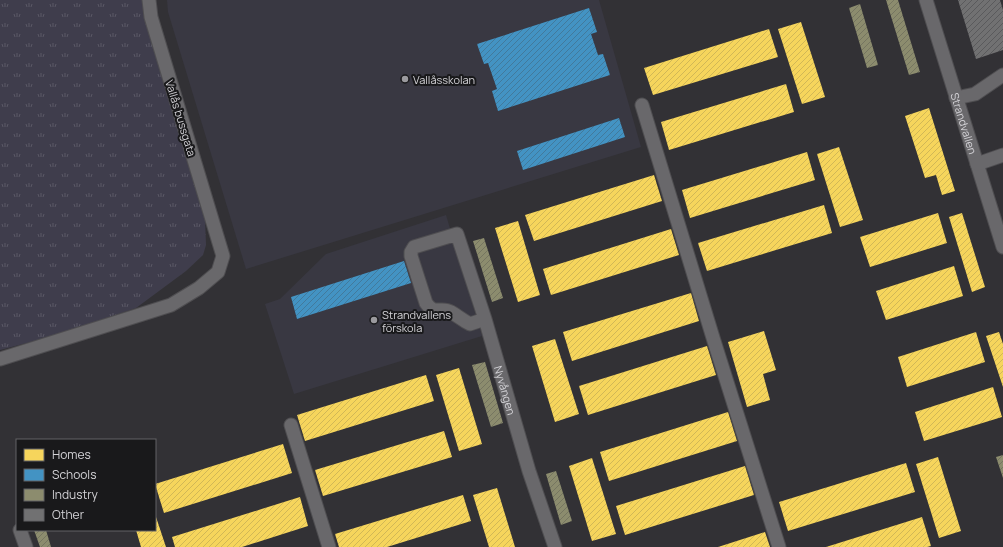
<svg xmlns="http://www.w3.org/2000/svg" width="1003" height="547" viewBox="0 0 1003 547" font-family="Manrope,sans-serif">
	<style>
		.built { fill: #393842 }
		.grass { fill: url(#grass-tufts) }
		.homes { fill: url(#homes-hatch) }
		.schools { fill: url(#schools-hatch) }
		.industry { fill: url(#industry-hatch) }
		.building { fill: url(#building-hatch) }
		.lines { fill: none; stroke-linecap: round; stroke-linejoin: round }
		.minor-casing { stroke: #4f4e51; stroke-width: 15 }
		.minor { stroke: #69686b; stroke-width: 13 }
		.poi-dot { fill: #9b9a9e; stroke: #19191b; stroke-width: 1.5 }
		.labels { text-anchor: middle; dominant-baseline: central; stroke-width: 4; stroke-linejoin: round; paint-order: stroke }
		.poi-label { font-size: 11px; fill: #d3d2d6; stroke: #19191b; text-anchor: start }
		.street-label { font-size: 11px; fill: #d3d2d6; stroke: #19191b }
	</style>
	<defs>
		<pattern id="grass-tufts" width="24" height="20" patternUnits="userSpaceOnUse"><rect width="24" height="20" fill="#3f3d4c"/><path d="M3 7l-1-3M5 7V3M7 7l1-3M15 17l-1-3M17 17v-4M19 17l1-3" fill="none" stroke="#5a5865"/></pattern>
		<pattern id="homes-hatch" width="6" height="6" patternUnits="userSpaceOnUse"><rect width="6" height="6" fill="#f6d55c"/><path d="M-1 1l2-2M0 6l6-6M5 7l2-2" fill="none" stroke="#d1b756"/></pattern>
		<pattern id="schools-hatch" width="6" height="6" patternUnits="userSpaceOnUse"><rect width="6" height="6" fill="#4393c3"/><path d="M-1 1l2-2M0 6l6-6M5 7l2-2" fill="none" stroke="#427a9c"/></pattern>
		<pattern id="industry-hatch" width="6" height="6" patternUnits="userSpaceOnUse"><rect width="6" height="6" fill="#8c8c6e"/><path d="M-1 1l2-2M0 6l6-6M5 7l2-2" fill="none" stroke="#757560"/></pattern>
		<pattern id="building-hatch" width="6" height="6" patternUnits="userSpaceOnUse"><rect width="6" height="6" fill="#717172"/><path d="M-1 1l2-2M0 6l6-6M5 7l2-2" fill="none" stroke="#5a5a5c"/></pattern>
	</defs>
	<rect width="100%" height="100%" fill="#323135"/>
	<!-- built -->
	<g class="built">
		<polygon points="167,0 599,0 641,147 246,269 168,12"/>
		<polygon points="446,215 482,336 294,394 265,304 280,299 326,254"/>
	</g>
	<!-- grass -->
	<polygon class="grass" points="0,0 143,0 144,9 205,220 206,245 203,255 186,271 136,308 53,336 0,350"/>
	<!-- homes -->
	<g class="homes">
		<polygon points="801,22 825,97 802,104 778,29"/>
		<polygon points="769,29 778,57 653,95 644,68"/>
		<polygon points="786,84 794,112 669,150 661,122"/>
		<polygon points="929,108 955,191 942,195 936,175 925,178 905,116"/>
		<polygon points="839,147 863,220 840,227 817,154"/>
		<polygon points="807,152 815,180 690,218 682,190"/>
		<polygon points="654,175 662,201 534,241 525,215"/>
		<polygon points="824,205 832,233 707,271 698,243"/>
		<polygon points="938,213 947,243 870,267 860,237"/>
		<polygon points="962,213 985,287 972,292 949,217"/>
		<polygon points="518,221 540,295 518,302 495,228"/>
		<polygon points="671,229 679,255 551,295 543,269"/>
		<polygon points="954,266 963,296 886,320 876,291"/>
		<polygon points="691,293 699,321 572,361 563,332"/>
		<polygon points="764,331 776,370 763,374 770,400 747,407 728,342"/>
		<polygon points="976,332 985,362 907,387 898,357"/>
		<polygon points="999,332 1003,344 1003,387 986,336"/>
		<polygon points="555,339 579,414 555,422 532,346"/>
		<polygon points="707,346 716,375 588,415 579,386"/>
		<polygon points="459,368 482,444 459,451 436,375"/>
		<polygon points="426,375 434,401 305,441 297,415"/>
		<polygon points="993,387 1002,417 924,441 915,412"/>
		<polygon points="728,412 737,441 609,481 600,452"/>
		<polygon points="444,431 452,457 323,496 315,470"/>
		<polygon points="283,444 292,473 164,513 155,484"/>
		<polygon points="938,457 961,531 939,538 916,464"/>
		<polygon points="592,458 616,534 592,541 569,466"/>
		<polygon points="906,463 915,492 788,531 779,502"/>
		<polygon points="745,466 754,495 625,535 616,506"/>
		<polygon points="497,488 515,547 489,547 473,495"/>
		<polygon points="463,495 471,521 387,547 339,547 335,534"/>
		<polygon points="300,497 308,526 242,547 175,547 172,537"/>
		<polygon points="155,514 166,547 141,547 136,530 155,530"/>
		<polygon points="922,517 931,546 927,547 826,547"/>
		<polygon points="765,532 770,547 718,547"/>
	</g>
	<!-- schools -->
	<g class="schools">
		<polygon points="589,8 597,32 591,34 598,55 603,54 610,75 498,111 492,91 497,89 488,63 484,64 477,44"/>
		<polygon points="619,118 625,137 523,170 517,151"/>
		<polygon points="404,261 411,283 297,319 291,297"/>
	</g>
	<!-- industry -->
	<g class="industry">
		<polygon points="886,0 898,0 920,72 909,75"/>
		<polygon points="860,4 878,65 867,68 849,8"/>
		<polygon points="484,238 503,298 492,302 473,241"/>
		<polygon points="485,362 503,423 491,427 472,365"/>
		<polygon points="1003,455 1003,478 996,457"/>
		<polygon points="556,471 572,521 561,525 546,474"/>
		<polygon points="34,530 46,530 51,547 40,547"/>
	</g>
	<!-- building -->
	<polygon class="building" points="958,0 1000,0 1003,10 1003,50 976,59"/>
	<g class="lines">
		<!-- minor casing -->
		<g class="minor-casing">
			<g id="minor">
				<path id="s1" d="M926 0 1003 247"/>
				<polyline points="956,98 975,94 1003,75"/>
				<polyline points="642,105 714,341 779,547"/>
				<polyline points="977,164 1003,155"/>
				<path id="s2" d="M485 319 470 324C462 320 458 316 451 312 441 306 435 316 426 303L411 256V252L414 247 457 234 485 319 529 471 555 547"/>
				<polyline points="0,359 171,305 199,288 218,272 223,256 151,17 149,0"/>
				<polyline points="291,425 329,547"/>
				<polyline points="20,530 26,547"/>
			</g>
		</g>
		<!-- minor -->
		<use href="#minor" class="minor"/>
	</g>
	<!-- markers -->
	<g class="poi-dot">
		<circle cx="405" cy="79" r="4"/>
		<circle cx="374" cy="320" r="4"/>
	</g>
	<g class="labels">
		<!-- poi labels -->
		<g class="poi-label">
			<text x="413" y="79">Vallåsskolan</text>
			<text x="382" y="314">Strandvallens<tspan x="382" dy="13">förskola</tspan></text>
		</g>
		<!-- street labels -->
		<g class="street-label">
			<text transform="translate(181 118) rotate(73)">Vallås bussgata</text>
			<text stroke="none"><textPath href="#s1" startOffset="129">Strandvallen</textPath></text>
			<text stroke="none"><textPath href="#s2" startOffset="334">Nyvången</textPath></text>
		</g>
	</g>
	<!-- legend -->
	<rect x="16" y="439" width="140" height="92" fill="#19191b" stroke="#636366"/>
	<rect x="24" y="449" width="20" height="12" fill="#f6d55c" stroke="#636366"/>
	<text x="52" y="459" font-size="12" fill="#d3d2d6">Homes</text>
	<rect x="24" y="469" width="20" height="12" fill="#4393c3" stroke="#636366"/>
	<text x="52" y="479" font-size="12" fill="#d3d2d6">Schools</text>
	<rect x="24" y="489" width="20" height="12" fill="#8c8c6e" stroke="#636366"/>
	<text x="52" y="499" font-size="12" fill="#d3d2d6">Industry</text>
	<rect x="24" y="509" width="20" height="12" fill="#717172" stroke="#636366"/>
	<text x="52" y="519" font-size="12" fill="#d3d2d6">Other</text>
</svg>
